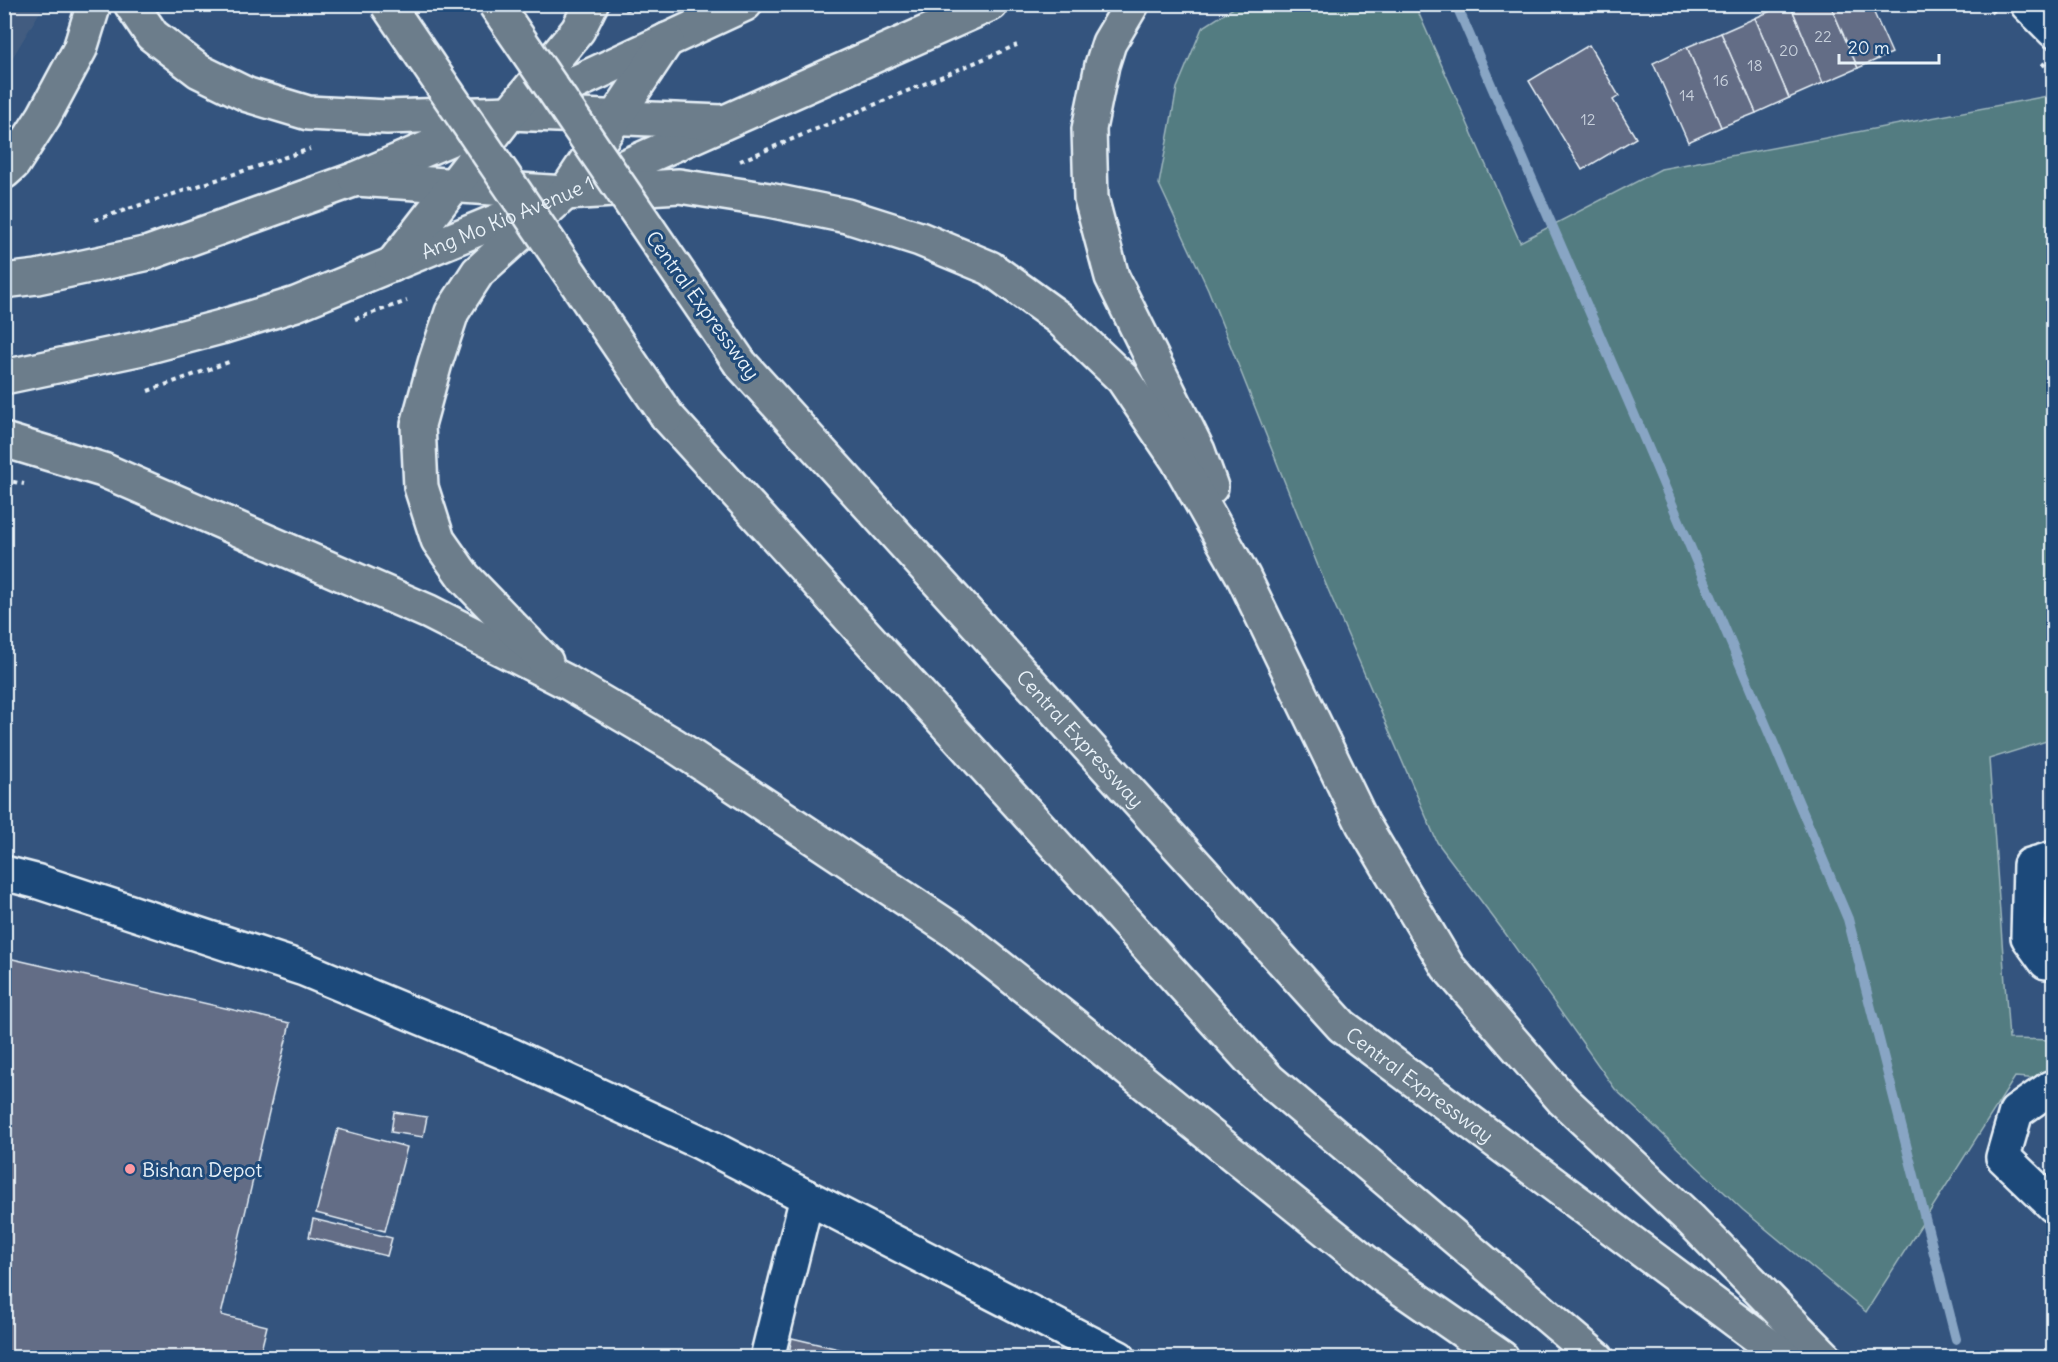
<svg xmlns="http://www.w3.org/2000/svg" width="2058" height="1362" viewBox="0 0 2058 1362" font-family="Delius,sans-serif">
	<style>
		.built { fill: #425c80 }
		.green { fill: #527b81; stroke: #9db6bc; stroke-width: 1.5 }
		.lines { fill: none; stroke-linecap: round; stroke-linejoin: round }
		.stream { stroke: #88a5c4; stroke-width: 10 }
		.building { fill: #646d86; stroke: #e8f1f8; stroke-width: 1.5 }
		.minor-casing { stroke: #e8f1f8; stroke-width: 38 }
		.major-casing { stroke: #e8f1f8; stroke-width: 38 }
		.highway-casing { stroke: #e8f1f8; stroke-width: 38 }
		.path { stroke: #e8f1f8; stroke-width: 4; stroke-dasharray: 4.5 4.5; stroke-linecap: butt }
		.minor { stroke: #1f4a7a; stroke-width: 33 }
		.major { stroke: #6c7d8b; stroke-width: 33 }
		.highway { stroke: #6c7d8b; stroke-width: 33 }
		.highway-bridge-casing { stroke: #e8f1f8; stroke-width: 38; stroke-linecap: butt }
		.highway-bridge { stroke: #6c7d8b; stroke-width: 33 }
		.poi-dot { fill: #ff9aa2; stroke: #1f4a7a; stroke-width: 2 }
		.labels { text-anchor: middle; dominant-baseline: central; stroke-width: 6; stroke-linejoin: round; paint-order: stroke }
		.number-label { font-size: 16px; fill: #c7d0dc }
		.street-label { font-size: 20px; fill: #e8f1f8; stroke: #1f4a7a }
		.poi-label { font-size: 20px; fill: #e8f1f8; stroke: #1f4a7a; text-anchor: start }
	</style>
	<rect width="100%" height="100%" fill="#34547e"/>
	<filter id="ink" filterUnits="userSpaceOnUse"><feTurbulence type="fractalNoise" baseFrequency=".0167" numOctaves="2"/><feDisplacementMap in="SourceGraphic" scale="12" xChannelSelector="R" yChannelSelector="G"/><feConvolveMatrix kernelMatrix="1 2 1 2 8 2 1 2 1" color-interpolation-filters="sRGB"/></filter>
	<g filter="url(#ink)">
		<!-- built -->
		<polygon class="built" points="5,4 44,5 5,70 4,5"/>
		<!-- green -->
		<polygon class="green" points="1238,5 1415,5 1520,242 1661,169 2053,95 2053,739 1989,759 2009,1039 2053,1040 2053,1080 2015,1077 1866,1312 1743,1210 1615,1089 1505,933 1437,842 1318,566 1208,289 1159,184 1177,88 1202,28"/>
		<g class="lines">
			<!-- stream -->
			<polyline class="stream" points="1456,4 1633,412 1848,919 1956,1339"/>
		</g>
		<!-- building -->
		<g class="building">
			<polygon points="1500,4 1516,4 1503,11"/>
			<polygon points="1786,4 1790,4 1823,83 1789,98 1755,18"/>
			<polygon points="1790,4 1830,4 1858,68 1823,83"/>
			<polygon points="1830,4 1870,4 1892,53 1858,68"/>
			<polygon points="1755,18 1789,98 1756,113 1721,33"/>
			<polygon points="1721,33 1756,113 1721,127 1687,47"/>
			<polygon points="1589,45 1619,96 1613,100 1636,138 1582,170 1529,81"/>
			<polygon points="1687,47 1721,127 1688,142 1653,63"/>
			<polygon points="4,957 290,1023 221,1315 267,1326 259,1358 4,1358"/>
			<polygon points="394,1112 427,1117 423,1137 391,1132"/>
			<polygon points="338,1129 407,1147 385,1231 316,1213"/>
			<polygon points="313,1219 392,1238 387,1256 309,1237"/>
			<polygon points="792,1338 877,1358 788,1358"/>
		</g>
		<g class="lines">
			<!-- minor casing -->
			<g class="minor-casing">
				<g id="minor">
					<polyline points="2027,4 2054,31"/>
					<polyline points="2054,858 2030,865 2028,937 2046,962 2054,963"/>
					<polyline points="4,873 39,882 304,969 511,1055 702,1143 1119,1358"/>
					<polyline points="2054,1087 2050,1088 2016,1112 2003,1157 2054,1206"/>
					<polyline points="767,1358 807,1197"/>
				</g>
			</g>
			<!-- major casing -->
			<g class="major-casing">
				<g id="major">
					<polyline points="4,281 37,277 149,253 356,179 510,113 745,4"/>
					<path id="s1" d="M4 377 142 348 221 327 296 304 565 193 991 4"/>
				</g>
			</g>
			<!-- highway casing -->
			<g class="highway-casing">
				<g id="highway">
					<polyline points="131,4 152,35 199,71 248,95 308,113 387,117 510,113 722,122"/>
					<polyline points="1132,4 1109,43 1102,65 1089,129 1091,198 1112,277 1198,451 1211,487"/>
					<polyline points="4,172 13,164 44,116 80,49 94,4"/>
					<polyline points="356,179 565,193 679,186 769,200 847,216 920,239 990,268 1059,318 1123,379 1177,459 1243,576 1363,824 1448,967 1563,1100 1690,1219 1826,1358"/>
					<polyline points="392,265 510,113 578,30 591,4"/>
					<path id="s2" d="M740 363 1342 1026 1786 1358"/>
					<polyline points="667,416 1269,1080 1597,1358"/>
					<polyline points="4,440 103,470 429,612 567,682 674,745 954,931 1072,1024 1382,1275 1502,1358"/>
					<polyline points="546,662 464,577 438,540 421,487 418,425 435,363 452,312 478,272 565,193 667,40"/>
				</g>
			</g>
			<!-- path -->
			<g class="path">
				<polyline points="1986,4 1993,13"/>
				<polyline points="625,10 638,4"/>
				<polyline points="2042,63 2054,74"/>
				<polyline points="740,161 1017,45"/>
				<polyline points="95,220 310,149"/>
				<polyline points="355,319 407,301"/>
				<polyline points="148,391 229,362"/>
				<polyline points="4,480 24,484"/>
			</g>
			<!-- minor -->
			<use href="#minor" class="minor"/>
			<!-- major -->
			<use href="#major" class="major"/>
			<!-- highway -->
			<use href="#highway" class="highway"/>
			<!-- highway-bridge casing -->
			<g class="highway-bridge-casing">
				<g id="highway-bridge">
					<polyline points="387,4 667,416"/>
					<polyline points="495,4 740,363"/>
				</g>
			</g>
			<!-- highway-bridge -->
			<use href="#highway-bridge" class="highway-bridge"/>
		</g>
	</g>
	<!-- markers -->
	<circle class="poi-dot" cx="130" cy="1169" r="6"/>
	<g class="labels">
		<!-- number labels -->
		<g class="number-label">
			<text x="1823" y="36">22</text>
			<text x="1789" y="50">20</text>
			<text x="1755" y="65">18</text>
			<text x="1721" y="80">16</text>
			<text x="1687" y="95">14</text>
			<text x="1588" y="119">12</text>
		</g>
		<!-- street labels -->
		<g class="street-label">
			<text stroke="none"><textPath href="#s1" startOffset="530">Ang Mo Kio Avenue 1</textPath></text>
			<text transform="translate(703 305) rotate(54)">Central Expressway</text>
			<text stroke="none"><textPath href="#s2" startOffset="507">Central Expressway</textPath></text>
			<text stroke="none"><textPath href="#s2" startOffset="993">Central Expressway</textPath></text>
		</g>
		<!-- poi labels -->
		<g class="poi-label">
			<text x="142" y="1169">Bishan Depot</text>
		</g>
	</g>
	<!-- margin -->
	<rect width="2058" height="1362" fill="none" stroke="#1f4a7a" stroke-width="24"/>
	<rect x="12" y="12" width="2034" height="1338" fill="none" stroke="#e8f1f8" stroke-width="2" filter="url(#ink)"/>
	<!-- scale -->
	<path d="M1839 54v9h100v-9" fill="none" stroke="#e8f1f8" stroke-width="3"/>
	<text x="1848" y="54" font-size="18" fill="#e8f1f8" stroke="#1f4a7a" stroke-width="4.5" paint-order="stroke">20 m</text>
</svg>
